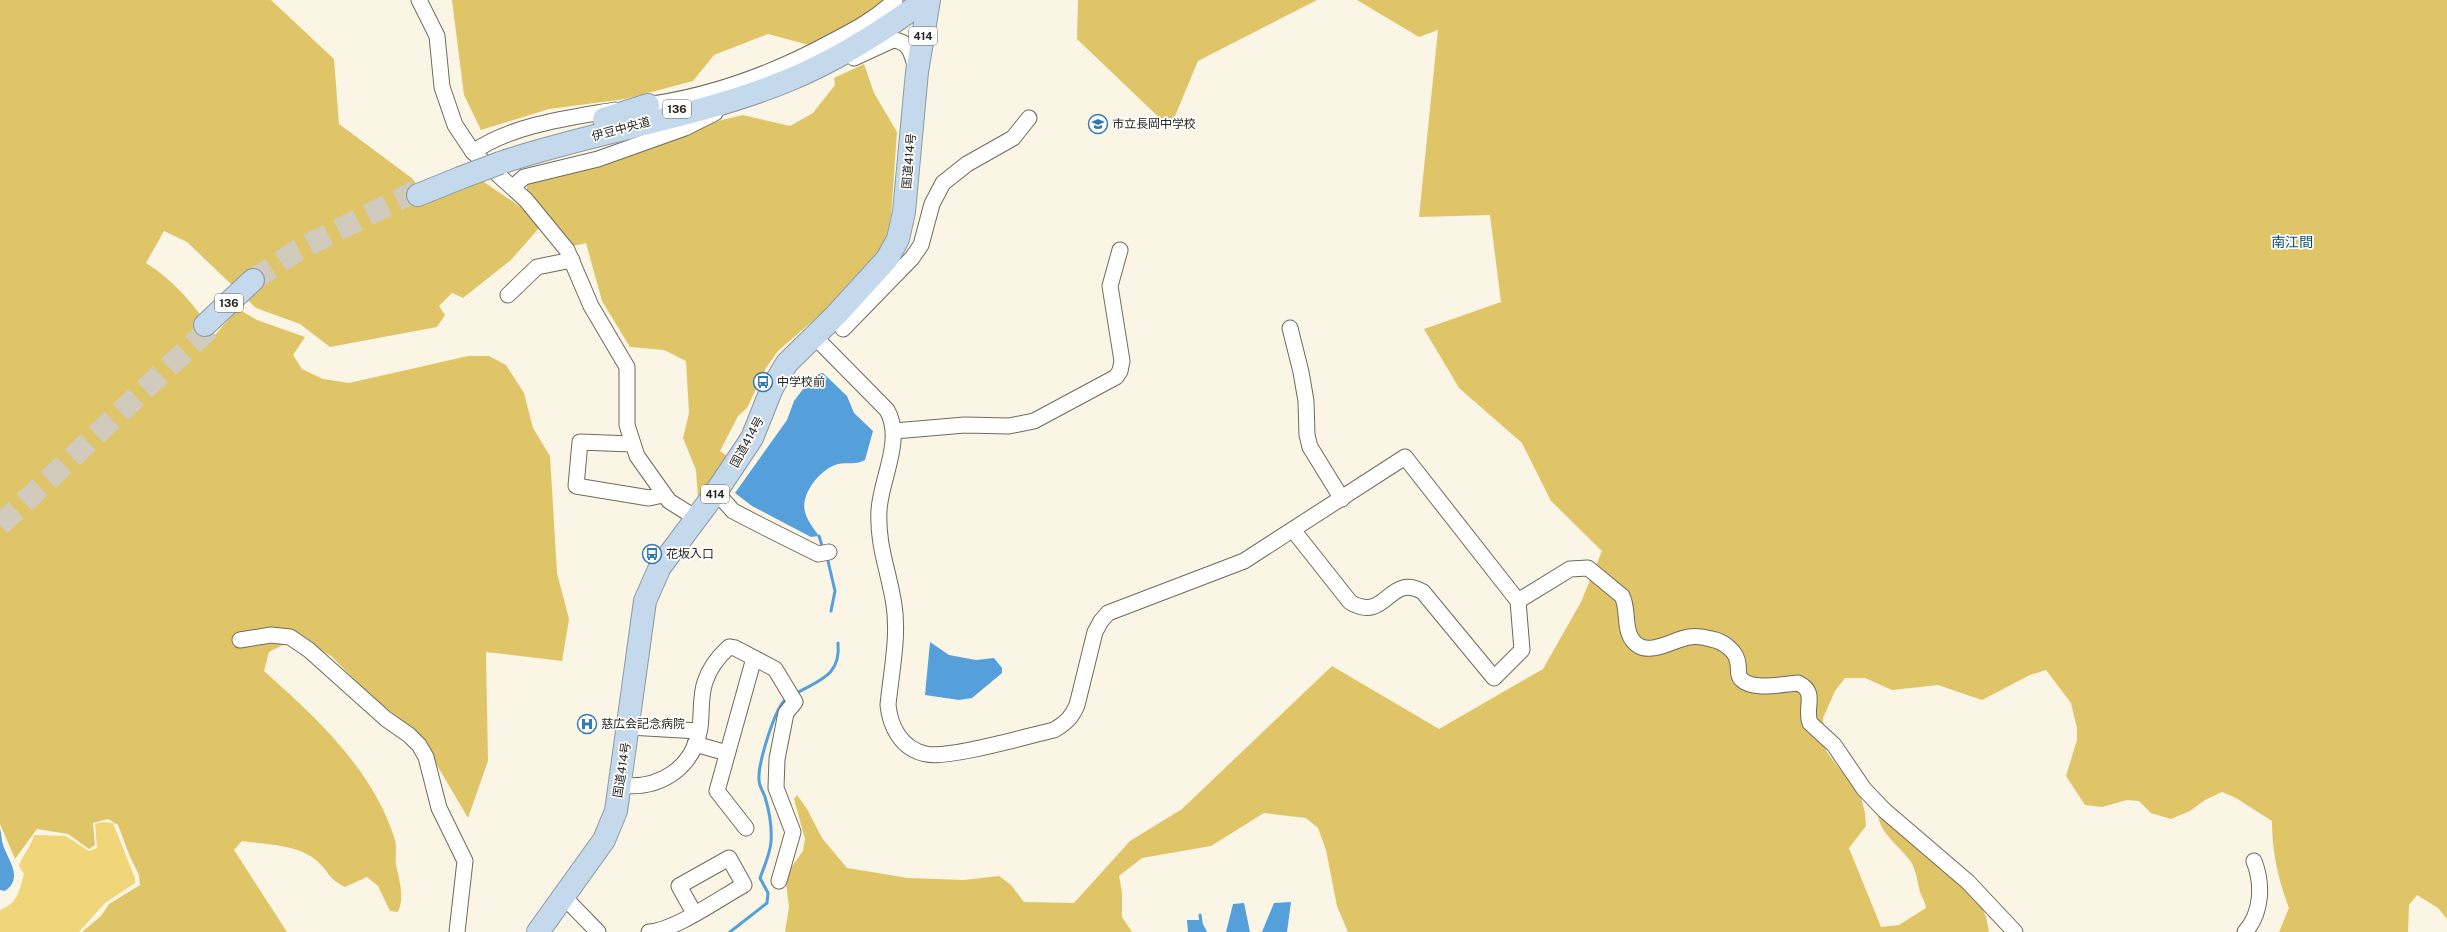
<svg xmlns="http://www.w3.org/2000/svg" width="2447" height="932" viewBox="0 0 2447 932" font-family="'Public Sans','Noto Sans JP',sans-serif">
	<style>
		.green { fill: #f0d579 }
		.forest { fill: #dfc468 }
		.water { fill: #55a0db }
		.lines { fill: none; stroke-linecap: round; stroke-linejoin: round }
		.stream { stroke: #55a0db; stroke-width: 3 }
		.highway-tunnel { stroke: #d0cbbd; stroke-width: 22; stroke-dasharray: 22 11; stroke-linecap: butt }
		.minor-casing { stroke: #6f6b5c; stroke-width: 17 }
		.highway-casing { stroke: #8d9aa4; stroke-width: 24 }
		.minor { stroke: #fff; stroke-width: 15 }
		.highway { stroke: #c4d9eb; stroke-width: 22 }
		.highway-bridge-casing { stroke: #8d9aa4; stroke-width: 24; stroke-linecap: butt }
		.highway-bridge { stroke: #c4d9eb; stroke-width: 22 }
		.labels { text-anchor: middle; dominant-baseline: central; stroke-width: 3.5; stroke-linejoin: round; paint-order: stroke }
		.shield { fill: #fff; stroke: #686662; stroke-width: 1 }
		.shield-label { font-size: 11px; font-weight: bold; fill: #27251f }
		.poi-label { font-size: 12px; fill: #27251f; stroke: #fff; text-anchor: start }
		.street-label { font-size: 12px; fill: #27251f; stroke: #fff }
		.quarter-label { font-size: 14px; fill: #004b79; stroke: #fff }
	</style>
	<rect width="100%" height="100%" fill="#faf5e4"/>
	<!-- green -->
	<path class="green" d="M103 822 113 823 135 878V883L105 903 79 932H0V910C18 903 19 892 24 874L19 866C23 854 31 847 34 835L66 836 89 851 97 848 95 824Z"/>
	<!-- forest -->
	<g class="forest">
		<path d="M0 0H271L334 59 339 124 413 179 424 199 481 180 531 214 540 227 511 260 463 298 452 293 439 306 445 315 437 327 330 347 300 324 256 308 187 242 164 231 146 263C177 283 194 305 215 335L233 314 240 310 257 320 305 337 293 355 302 369 323 379 349 383 468 356H489L506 365 524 393 533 428 550 456 557 573 569 619 562 661 486 652 488 761 468 818 427 748 407 725 369 694 331 656 298 637 269 652 264 671C317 718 374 771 395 840 397 847 395 857 396 864 399 881 405 896 398 912L390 911 378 886 367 877 345 887C326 877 331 874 318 862 299 844 266 845 242 841L234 850 287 932H82L101 916 109 904 140 885 139 875 130 857 118 825 108 819 93 823 95 845 89 849 68 834 37 829 15 859 0 824Z"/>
		<polygon points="452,0 885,0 857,20 809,45 768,34 714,55 693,81 625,99 549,109 481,130 464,95"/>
		<polygon points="1078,0 1317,0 1198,61 1170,128 1077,39"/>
		<path d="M1357 0H2447V919L2438 908 2417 895 2409 905 2408 932H2279L2289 908C2278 879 2272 852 2272 821L2236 798 2222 792 2205 800 2190 811 2171 819 2151 813 2139 801 2127 800 2102 807 2085 805 2066 776 2077 740V728L2071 703 2046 670 2030 675 1982 700 1938 685 1892 690 1865 678H1845L1835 691 1823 718 1826 751 1861 797 1865 813 1866 826 1849 848 1881 927 1899 925 1926 908C1925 900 1920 895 1919 888 1917 878 1916 871 1911 862 1900 846 1880 834 1878 815L1882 813 1979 900 1986 917 1989 932H1348L1337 906 1326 850 1318 828 1306 818 1264 813 1211 846 1142 858 1119 876 1122 892V917L1132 932H785L789 907 786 883 791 868 803 851 805 839 794 799 797 795 807 809 822 838 847 868 908 878 964 880 999 876 1011 885 1024 902 1074 903 1130 841 1182 809 1332 666 1439 729 1543 669 1581 602 1602 551 1551 501 1522 443 1459 388 1424 329 1501 302 1490 215 1419 217 1438 30 1419 37Z"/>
		<polygon points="864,64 874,93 897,132 891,216 885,243 880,252 840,297 778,351 766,368 747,408 738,416 720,451 730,458 698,499 696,470 683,438 689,413 686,361 664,350 630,347 602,301 586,243 573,246 527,191 527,184 537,179 615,159 718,121 743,115 790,126 813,113 835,85 834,78"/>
	</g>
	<!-- water -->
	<g class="water">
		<path d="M823 373 847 396 854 413 873 431 865 460C857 465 847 462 838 464 821 468 800 494 805 512 807 520 814 529 819 536L811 537 752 506 735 493 787 420 794 401 813 376Z"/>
		<polygon points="930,642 949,655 976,660 994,658 1002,668 1002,673 972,698 959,700 925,695"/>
		<path d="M0 829C2 834 1 840 3 845 8 860 24 878 5 891L0 890Z"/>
		<polygon points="1291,902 1287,932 1262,932 1274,903"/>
		<polygon points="1244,903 1250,932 1226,932 1233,904"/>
		<polygon points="1187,920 1201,920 1207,932 1188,932"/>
	</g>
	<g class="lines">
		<!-- stream -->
		<g class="stream">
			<polyline points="819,536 823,549"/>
			<polyline points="828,561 835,591 831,611"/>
			<path d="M795 694C819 680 841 676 838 643"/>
			<polyline points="1200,915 1201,922"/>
			<path d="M730 932 767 903 768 893 760 878C764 867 770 854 771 842 772 828 769 810 765 797 763 791 759 786 759 780 758 764 775 705 788 697"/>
		</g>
		<!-- highway-tunnel -->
		<g class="highway-tunnel">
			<polyline points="253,280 298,250 416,191"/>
			<polyline points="0,525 209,329"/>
		</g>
		<!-- minor casing -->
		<g class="minor-casing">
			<g id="minor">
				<polyline points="419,0 437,36 442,87 455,125 473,152 526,200 567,250 591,306 627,367 627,425 637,456 669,501 696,518"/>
				<path d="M854 58 893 40C910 41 912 55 916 69"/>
				<path d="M638 106C706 98 772 74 831 42 854 30 877 18 895 0"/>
				<path d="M473 152C511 125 569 118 615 110"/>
				<polyline points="513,187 524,177 598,159 685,128 715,113"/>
				<polyline points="508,295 537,267 572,260"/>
				<polyline points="1290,328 1301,372 1306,401 1307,435 1310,447 1342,499"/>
				<polyline points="843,329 912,258 921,245 932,204 943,183 967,164 1013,138 1029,118"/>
				<path d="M814 336 887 410C904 440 881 478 879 510 877 546 889 571 894 605 899 637 891 673 888 705 890 726 901 749 926 754 949 759 1027 736 1054 730 1066 723 1072 717 1077 705L1095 632 1101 621 1108 613 1244 561 1405 457 1518 601 1522 650 1494 678 1423 592C1388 572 1387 624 1350 602L1293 530"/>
				<polyline points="894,431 965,425 1009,426 1034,421 1116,377 1120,371 1122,361 1110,286 1120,250"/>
				<polyline points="632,444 580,442 576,486 649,498 663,495"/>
				<polyline points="716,492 733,511 764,527 818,554 829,552"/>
				<path d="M1518 601 1570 569 1588 568 1622 596C1630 611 1621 635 1639 646 1653 654 1675 639 1689 637 1696 636 1704 637 1711 639 1723 641 1737 651 1738 664 1739 670 1737 674 1741 679 1752 691 1783 684 1798 683 1818 692 1804 707 1810 723L1834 745 1864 789 1884 810 1968 882 2015 932"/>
				<polyline points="240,640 271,635 290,637 309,650 386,719 409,735 419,745 426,757 439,808 465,861 457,932"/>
				<polyline points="629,727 699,731"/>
				<polyline points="695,744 727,753"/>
				<path d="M620 785C659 790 693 769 700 728 702 713 700 696 705 682 709 669 719 656 729 647L735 648 775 669 795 702 786 713 777 759 776 788 793 832 779 881"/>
				<polyline points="746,828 717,791 754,658"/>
				<polyline points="563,896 598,932"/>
				<path d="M649 932C674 931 720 898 744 885L729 858 679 886 694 913"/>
				<path d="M2245 932C2262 913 2263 884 2254 861"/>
			</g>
		</g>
		<!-- highway casing -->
		<g class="highway-casing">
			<g id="highway">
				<polyline points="604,119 648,105"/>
				<path d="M500 163C594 131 697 118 789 80 837 60 883 31 925 0"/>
				<polyline points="418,195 460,178"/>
				<polyline points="205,325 253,280"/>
				<polyline points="538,932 604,840 616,811 645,601 660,567 716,492 752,438 772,388 787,363 836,315 887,259 898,239 904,212 917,72 929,0"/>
			</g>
		</g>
		<!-- minor -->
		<use href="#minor" class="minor"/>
		<!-- highway -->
		<use href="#highway" class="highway"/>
		<!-- highway-bridge casing -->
		<g class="highway-bridge-casing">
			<polyline id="highway-bridge" points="460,178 500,163"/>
		</g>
		<!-- highway-bridge -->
		<use href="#highway-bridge" class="highway-bridge"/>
	</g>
	<!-- icons -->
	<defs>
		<g id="school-ring" transform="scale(1)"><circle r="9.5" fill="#fff" stroke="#357aaf" stroke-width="1.5"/><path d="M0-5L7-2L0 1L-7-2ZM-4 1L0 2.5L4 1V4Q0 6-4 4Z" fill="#357aaf"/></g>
		<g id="bus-ring" transform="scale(1)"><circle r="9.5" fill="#fff" stroke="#357aaf" stroke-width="1.5"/><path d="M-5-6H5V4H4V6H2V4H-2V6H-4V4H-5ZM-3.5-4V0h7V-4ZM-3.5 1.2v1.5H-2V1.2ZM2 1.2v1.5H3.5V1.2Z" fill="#357aaf"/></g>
		<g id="hospital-ring" transform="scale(1)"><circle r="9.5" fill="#fff" stroke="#357aaf" stroke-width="1.5"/><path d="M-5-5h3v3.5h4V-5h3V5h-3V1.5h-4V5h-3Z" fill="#357aaf"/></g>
	</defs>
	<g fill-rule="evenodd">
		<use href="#school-ring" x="1098" y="124"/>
		<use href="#bus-ring" x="763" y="382"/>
		<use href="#bus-ring" x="652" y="554"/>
		<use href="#hospital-ring" x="587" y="724"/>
	</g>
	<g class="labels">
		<!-- shield labels -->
		<g class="shield">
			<rect x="909" y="27" width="28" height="18" rx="3"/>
			<rect x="663" y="100" width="28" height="18" rx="3"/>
			<rect x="215" y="294" width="28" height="18" rx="3"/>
			<rect x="701" y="485" width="28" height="18" rx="3"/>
		</g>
		<g class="shield-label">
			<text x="923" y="36">414</text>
			<text x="677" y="109">136</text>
			<text x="229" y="303">136</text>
			<text x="715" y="494">414</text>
		</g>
		<!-- poi labels -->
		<g class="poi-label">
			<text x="1112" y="124">市立長岡中学校</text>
			<text x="777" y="382">中学校前</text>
			<text x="666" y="554">花坂入口</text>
			<text x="601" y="724">慈広会記念病院</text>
		</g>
		<!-- street labels -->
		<g class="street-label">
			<text transform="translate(621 129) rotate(-15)">伊豆中央道</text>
			<text transform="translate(909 161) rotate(-85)">国道414号</text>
			<text transform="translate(747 442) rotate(-61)">国道414号</text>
			<text transform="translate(622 770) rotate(-81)">国道414号</text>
		</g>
		<!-- quarter labels -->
		<g class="quarter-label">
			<text x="2292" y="242">南江間</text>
		</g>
	</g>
</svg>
